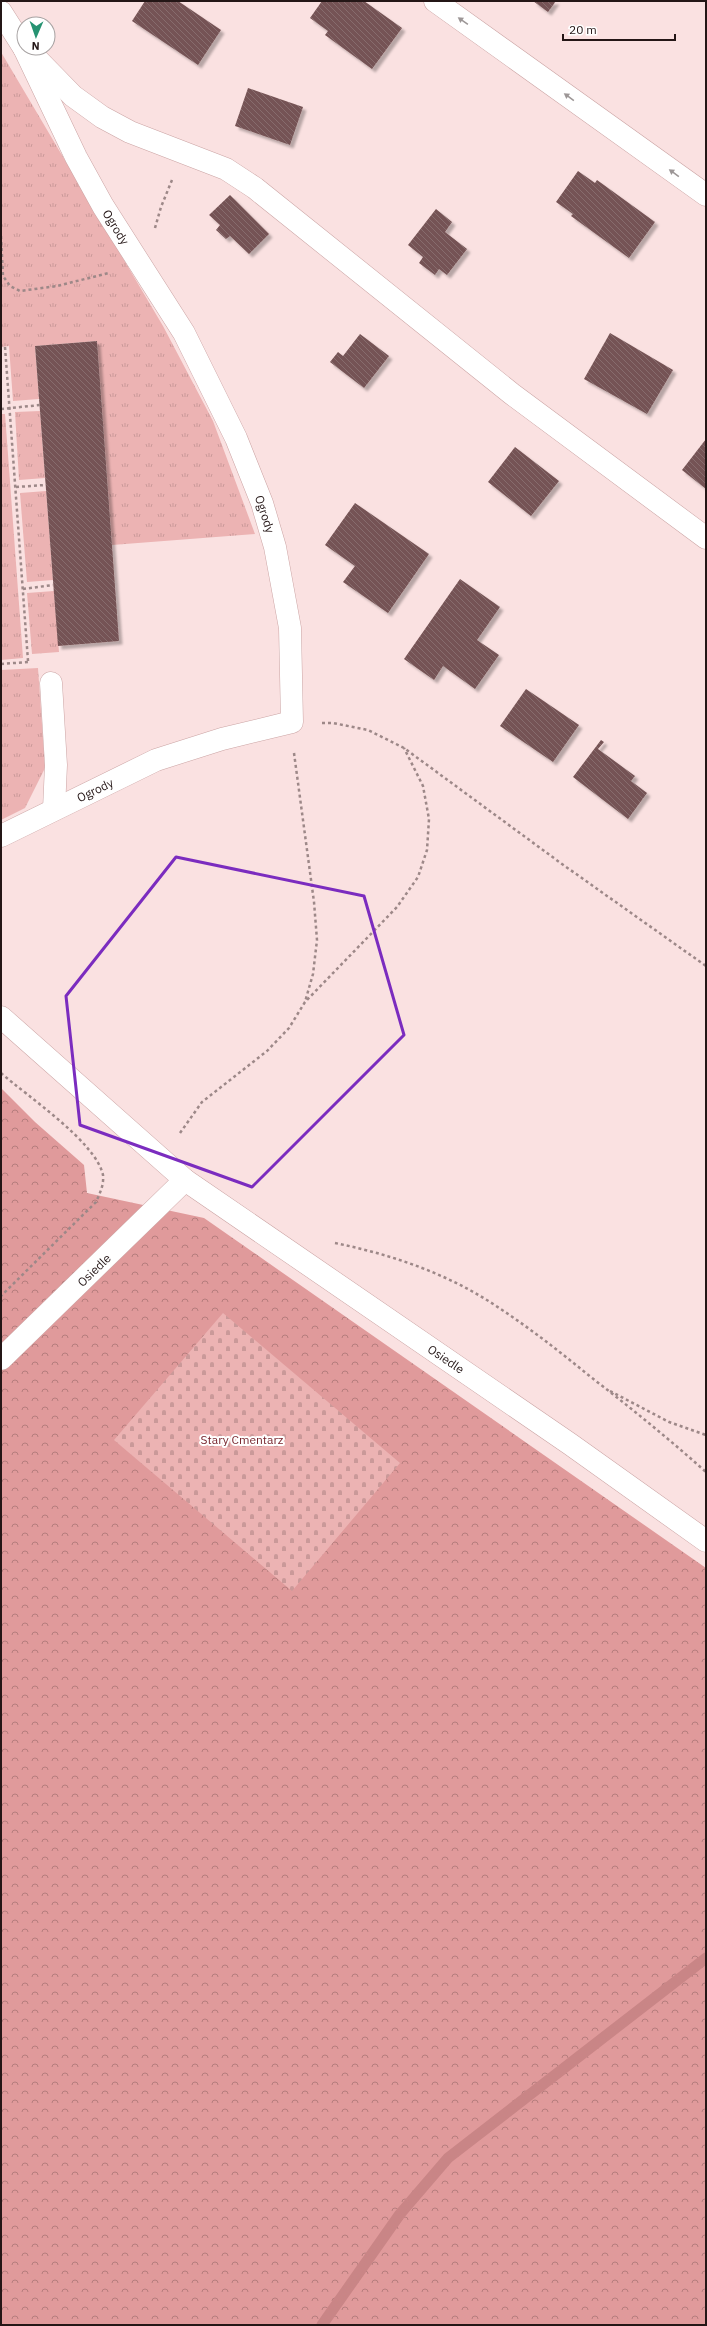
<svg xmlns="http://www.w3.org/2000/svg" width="707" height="2326" viewBox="0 0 707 2326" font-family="'IBM Plex Sans',sans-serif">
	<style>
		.grass { fill: url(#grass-tufts) }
		.forest { fill: url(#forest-crowns) }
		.cemetery { fill: url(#cemetery-stones) }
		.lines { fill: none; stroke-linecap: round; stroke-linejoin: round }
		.stream { stroke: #c98586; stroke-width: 11 }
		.building { fill: url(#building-back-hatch); filter: url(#shadow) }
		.minor-casing { stroke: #cba4a4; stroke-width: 23 }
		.path { stroke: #9d8888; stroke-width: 2.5; stroke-dasharray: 3 3; stroke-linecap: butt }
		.minor { stroke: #fff; stroke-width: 22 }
		.oneway { fill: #9c9696 }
		.marked { fill: none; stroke: #7b2cbf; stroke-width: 3; stroke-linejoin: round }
		.labels { text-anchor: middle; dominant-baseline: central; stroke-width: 4; stroke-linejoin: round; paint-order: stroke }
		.street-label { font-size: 12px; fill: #241616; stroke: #fff }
		.park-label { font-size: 12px; fill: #77252d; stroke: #fff }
	</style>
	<defs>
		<pattern id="grass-tufts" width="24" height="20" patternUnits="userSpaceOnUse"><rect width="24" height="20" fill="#ecb3b3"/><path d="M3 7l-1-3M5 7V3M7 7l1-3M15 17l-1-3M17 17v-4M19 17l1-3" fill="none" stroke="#ca9999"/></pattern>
		<pattern id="forest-crowns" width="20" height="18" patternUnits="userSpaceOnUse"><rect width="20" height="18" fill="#e09a9b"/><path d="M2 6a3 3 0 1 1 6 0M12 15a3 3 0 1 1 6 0" fill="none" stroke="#b57d7d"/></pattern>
		<pattern id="cemetery-stones" width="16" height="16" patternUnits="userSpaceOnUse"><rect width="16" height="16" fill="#ecb3b3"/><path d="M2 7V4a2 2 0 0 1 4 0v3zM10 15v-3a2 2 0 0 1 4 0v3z" fill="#ca9999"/></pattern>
		<pattern id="building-back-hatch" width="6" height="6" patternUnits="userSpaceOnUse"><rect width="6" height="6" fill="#755354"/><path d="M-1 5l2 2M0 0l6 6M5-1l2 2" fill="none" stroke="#876c6d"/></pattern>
		<filter id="shadow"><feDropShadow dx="3.5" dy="3.5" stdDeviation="1" flood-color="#0004"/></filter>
	</defs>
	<rect width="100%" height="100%" fill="#fae1e1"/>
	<!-- grass -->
	<g class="grass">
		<polygon points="1,52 163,326 213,421 255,534 112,545 97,341 35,346 39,399 13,401 9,346 1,347"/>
		<polygon points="40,411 45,478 19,480 15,412"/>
		<polygon points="1,414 5,414 23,658 1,660"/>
		<polygon points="46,491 53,580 27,582 20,493"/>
		<polygon points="54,591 59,652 32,654 27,593"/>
		<polygon points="38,668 45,768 25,808 1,820 1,670"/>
	</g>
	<!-- forest -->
	<polygon class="forest" points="1,1088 35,1122 84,1165 87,1193 204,1218 706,1568 706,2325 1,2325"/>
	<!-- cemetery -->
	<polygon class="cemetery" points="223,1313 400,1463 292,1591 114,1440"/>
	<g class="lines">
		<!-- stream -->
		<polyline class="stream" points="322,2325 400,2214 448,2158 706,1958"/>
	</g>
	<!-- building -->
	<g class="building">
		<polygon points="145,1 178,1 221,30 198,65 132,21"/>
		<polygon points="322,1 364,1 402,28 372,69 325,35 328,31 310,18"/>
		<polygon points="533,1 556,1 548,12"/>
		<polygon points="248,88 303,107 290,145 235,126"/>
		<polygon points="578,171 595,183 597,180 655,222 629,258 571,216 573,214 556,202"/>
		<polygon points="230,195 269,234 249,254 230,236 226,239 216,230 220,225 209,215"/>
		<polygon points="436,209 452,222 445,232 467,249 447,275 439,269 435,275 419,263 423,257 408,245"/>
		<polygon points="610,333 673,370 647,414 584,379"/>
		<polygon points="360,334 389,356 364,388 330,362 338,352 343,356"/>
		<polygon points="97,341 119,641 58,646 35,346"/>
		<polygon points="706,439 706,489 682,470"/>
		<polygon points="515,447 559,481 531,516 488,482"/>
		<polygon points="355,503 429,554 388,613 343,582 355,566 325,545"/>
		<polygon points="460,579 500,607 477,640 499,655 475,689 443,666 434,680 404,659"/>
		<polygon points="526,689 579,725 553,762 500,726"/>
		<polygon points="601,740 604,742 598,749 635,776 631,781 647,793 628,819 573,777"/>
	</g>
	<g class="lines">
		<!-- minor casing -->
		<g class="minor-casing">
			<g id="minor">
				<polyline points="435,1 706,195"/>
				<polyline points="1,12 24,48"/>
				<polyline points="34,56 73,96 102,117 130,132 226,169 255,188 512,394 706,538"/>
				<polyline points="51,683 56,765 54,809"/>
				<polyline points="1,836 156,760 222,739 292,722 290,628 275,547 262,503 236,438 184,333 103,206 76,157 24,48"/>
				<polyline points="1,1017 185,1180 570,1444 706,1541"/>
				<polyline points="1,1359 185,1180"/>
			</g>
		</g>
		<!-- path -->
		<g class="path">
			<polyline points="155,228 161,207 172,180"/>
			<polyline points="1,236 3,276 10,286 20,291 57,286 109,273"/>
			<polyline points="5,347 28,661"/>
			<polyline points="1,409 40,405"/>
			<polyline points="16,487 45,485"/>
			<polyline points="23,589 53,585"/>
			<polyline points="1,664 28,662"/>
			<polyline points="322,723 333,723 368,730 404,748 562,864 706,966"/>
			<polyline points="294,753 314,902 317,940 313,974 305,1002"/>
			<path d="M1 1073C27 1096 96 1142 103 1175 104 1185 100 1193 96 1202L1 1296"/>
			<polyline points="180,1133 202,1102 267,1051 289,1028 305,1002 397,907 418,877 427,850 429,819 423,786 404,748"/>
			<path d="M335 1243C389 1254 443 1272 490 1302 526 1325 559 1351 592 1378 631 1408 669 1439 706 1472"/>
			<polyline points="610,1391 669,1422 706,1435"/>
		</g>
		<!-- minor -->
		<use href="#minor" class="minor"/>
	</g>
	<!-- one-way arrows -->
	<defs><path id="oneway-solid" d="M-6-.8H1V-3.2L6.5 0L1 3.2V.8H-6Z"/></defs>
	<g class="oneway">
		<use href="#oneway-solid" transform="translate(463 21) rotate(-145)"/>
		<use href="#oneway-solid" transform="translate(569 97) rotate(-144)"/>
		<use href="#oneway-solid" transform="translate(674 173) rotate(-144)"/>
	</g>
	<!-- marked area -->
	<path class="marked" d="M176 857 364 896 404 1035 252 1187 80 1125 66 996Z"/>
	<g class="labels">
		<!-- street labels -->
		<g class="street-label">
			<text transform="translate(116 227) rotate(58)">Ogrody</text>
			<text transform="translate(265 514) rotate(72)">Ogrody</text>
			<text transform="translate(95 790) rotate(-26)">Ogrody</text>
			<text transform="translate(94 1270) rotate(-44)">Osiedle</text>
			<text transform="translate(446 1359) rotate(34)">Osiedle</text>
		</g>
		<!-- park labels -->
		<g class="park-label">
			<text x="242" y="1439">Stary Cmentarz</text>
		</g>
	</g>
	<!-- border -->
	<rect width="707" height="2326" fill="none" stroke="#241616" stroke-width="4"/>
	<!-- north arrow -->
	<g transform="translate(36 36) rotate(182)"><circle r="19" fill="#ffffff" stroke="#a7a2a2"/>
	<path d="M0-3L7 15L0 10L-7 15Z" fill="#269372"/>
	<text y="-6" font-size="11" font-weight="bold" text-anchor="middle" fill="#241616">N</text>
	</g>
	<!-- scale -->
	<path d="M563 34v6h112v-6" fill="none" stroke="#241616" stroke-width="2"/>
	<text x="569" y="34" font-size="12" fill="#241616" stroke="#ffffff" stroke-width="3" paint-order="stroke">20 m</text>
</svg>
